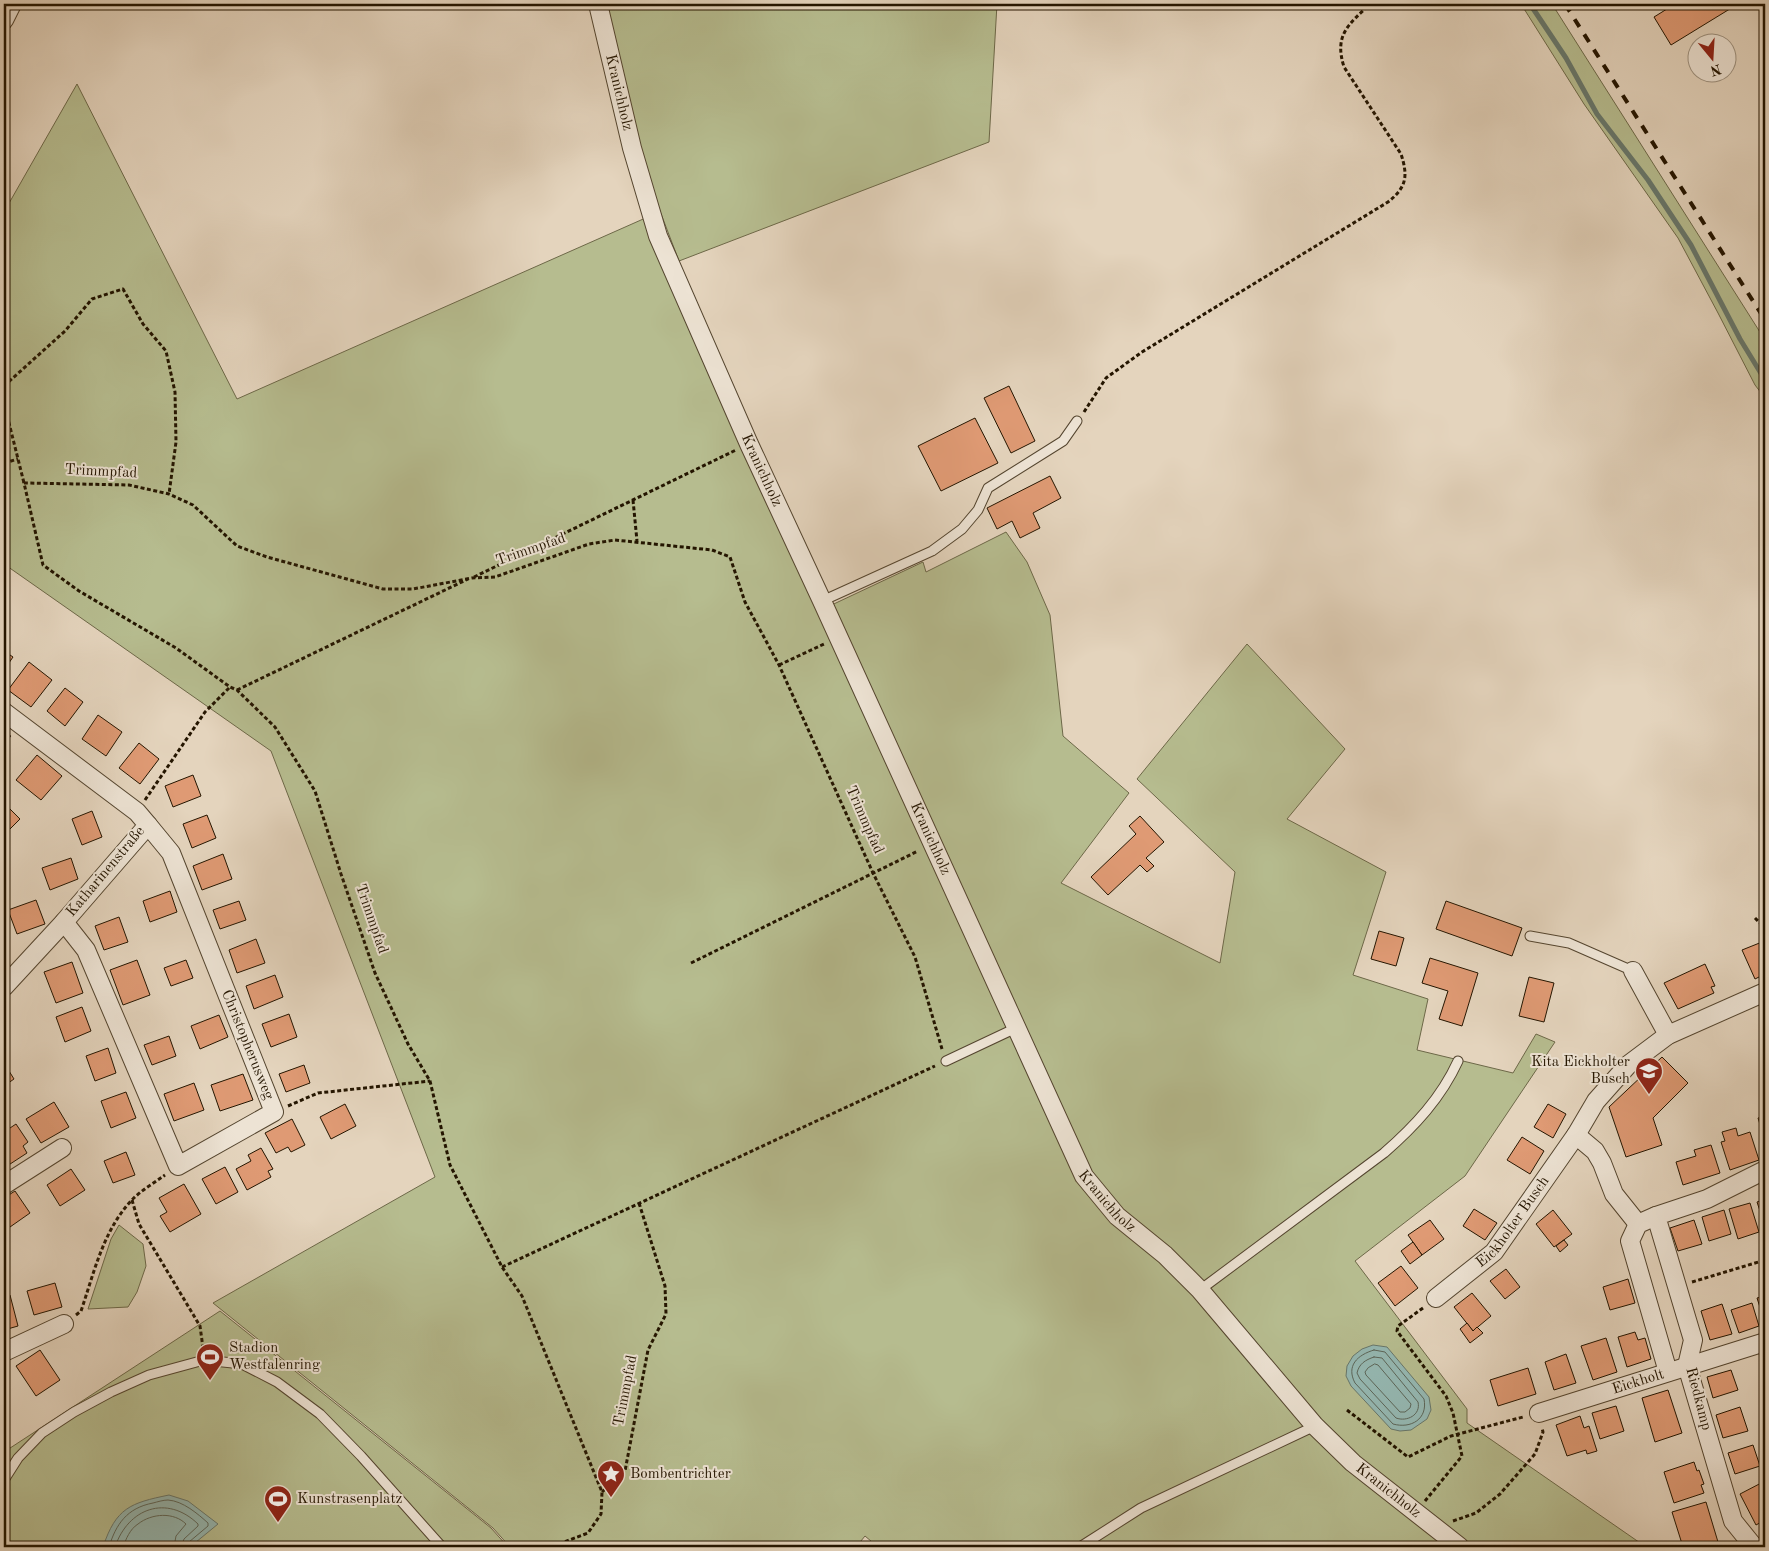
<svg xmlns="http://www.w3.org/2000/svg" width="1769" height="1551" viewBox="0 0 1769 1551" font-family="'Old Standard TT',serif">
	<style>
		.green { fill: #b6bc8f; stroke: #6d6848 }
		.water { fill: #95b8b2; stroke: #68776b }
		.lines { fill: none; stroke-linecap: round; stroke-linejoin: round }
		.shore { stroke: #5c6659; stroke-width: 1 }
		.stream { stroke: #68776b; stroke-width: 5 }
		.building { fill: #df9a74; stroke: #241500 }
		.service-casing { stroke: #54452f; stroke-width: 11 }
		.minor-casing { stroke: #54452f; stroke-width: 20 }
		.path { stroke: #241500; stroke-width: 3; stroke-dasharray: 4 2.5; stroke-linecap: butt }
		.service { stroke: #ede3d4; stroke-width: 9 }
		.minor { stroke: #ede3d4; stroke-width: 18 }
		.rail { stroke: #241500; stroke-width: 4; stroke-dasharray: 9 9; stroke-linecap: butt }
		.labels { text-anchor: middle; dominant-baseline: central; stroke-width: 4; stroke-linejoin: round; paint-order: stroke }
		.street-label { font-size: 15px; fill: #241500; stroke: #ede3d4 }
		.poi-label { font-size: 15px; fill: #241500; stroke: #ede3d4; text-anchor: start }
	</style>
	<rect width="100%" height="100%" fill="#e4d4bd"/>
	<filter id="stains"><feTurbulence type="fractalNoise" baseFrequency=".004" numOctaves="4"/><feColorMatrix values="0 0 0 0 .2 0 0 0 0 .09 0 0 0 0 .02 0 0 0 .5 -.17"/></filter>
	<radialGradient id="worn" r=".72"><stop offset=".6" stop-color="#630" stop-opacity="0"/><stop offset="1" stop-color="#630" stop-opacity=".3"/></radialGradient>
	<!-- green -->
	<g class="green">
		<polygon points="601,4 997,4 989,142 679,261 636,148"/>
		<polygon points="1521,4 1552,4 1765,340 1765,398 1755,385 1718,313 1678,238 1584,104"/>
		<polygon points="77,84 237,399 650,216 821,610 923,562 926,572 1006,532 1027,562 1050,615 1063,736 1129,793 1061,883 1220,963 1235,872 1137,779 1247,644 1345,749 1287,819 1386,872 1353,975 1428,999 1417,1050 1513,1073 1536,1034 1555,1042 1465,1176 1355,1261 1467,1409 1467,1423 1646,1547 878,1547 865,1536 856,1547 510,1547 493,1528 213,1303 435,1177 271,751 4,564 4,451 10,449 4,424 4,212"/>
		<polygon points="119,1225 143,1244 146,1266 137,1292 128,1307 88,1309 111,1239"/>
		<polygon points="220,1311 491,1528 508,1547 4,1547 4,1452"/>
	</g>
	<!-- water -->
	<g class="water">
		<polygon points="1373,1345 1387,1347 1429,1397 1431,1410 1427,1419 1411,1430 1400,1431 1391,1429 1351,1386 1346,1376 1347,1366 1353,1356 1362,1349"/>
		<path d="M169 1495 188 1501 218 1524 190 1547H103C116 1508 130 1503 169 1495Z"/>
	</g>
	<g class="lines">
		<!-- shore -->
		<g class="shore">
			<path d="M1374 1350 1385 1352 1424 1399C1428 1419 1411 1429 1393 1424L1355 1383C1346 1366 1357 1355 1374 1350Z"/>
			<path d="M1374 1357 1382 1358 1418 1402C1421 1415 1407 1422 1396 1418L1360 1379 1357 1373C1359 1364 1365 1360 1374 1357Z"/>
			<polygon points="1375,1364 1378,1365 1411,1404 1410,1408 1405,1412 1400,1412 1366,1375 1365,1372 1368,1368"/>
			<path d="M109 1547C116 1524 127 1508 153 1503 157 1502 163 1500 168 1500 183 1501 198 1514 208 1523V1526L189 1542 188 1547"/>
			<path d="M115 1547C128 1508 167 1494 198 1524V1526L184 1539 181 1547"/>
			<path d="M123 1547C126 1539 130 1529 138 1524 152 1513 174 1512 186 1524L176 1536 174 1547"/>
		</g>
		<!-- stream -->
		<polyline class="stream" points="1530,4 1566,58 1597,114 1648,180 1691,245 1740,339 1765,380"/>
	</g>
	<!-- building -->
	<g class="building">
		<polygon points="1675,4 1731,4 1733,7 1671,45 1654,17"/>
		<polygon points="1009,386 1035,441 1011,453 984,398"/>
		<polygon points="975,418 998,463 941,491 918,446"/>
		<polygon points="1050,476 1061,498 1033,513 1040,528 1020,538 1012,521 997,529 987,508"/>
		<polygon points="4,651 13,657 4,670"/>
		<polygon points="29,662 52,680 31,707 8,690"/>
		<polygon points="65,688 83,702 65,726 47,711"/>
		<polygon points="98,715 122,732 106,756 82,739"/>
		<polygon points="139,743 159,759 140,784 119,768"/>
		<polygon points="37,755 62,776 41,800 16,780"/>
		<polygon points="193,775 201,796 173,807 165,786"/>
		<polygon points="4,803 20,819 4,835"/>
		<polygon points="92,811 102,837 82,845 72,819"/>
		<polygon points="207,815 216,838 192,848 183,824"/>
		<polygon points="1140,816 1164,842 1146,858 1154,866 1147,872 1140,865 1108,895 1091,877 1136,834 1129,826"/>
		<polygon points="223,854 232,879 202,890 193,866"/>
		<polygon points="71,858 78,879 50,890 42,868"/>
		<polygon points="170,891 177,912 150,922 143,901"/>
		<polygon points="36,900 45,924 17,934 8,910"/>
		<polygon points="239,901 246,920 220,929 213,910"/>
		<polygon points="1446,901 1522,928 1512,956 1436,929"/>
		<polygon points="119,917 128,942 104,950 95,926"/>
		<polygon points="1379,931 1404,938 1396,966 1371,959"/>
		<polygon points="256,939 265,963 237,973 229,950"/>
		<polygon points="1762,942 1765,949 1765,974 1755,979 1742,950"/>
		<polygon points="1430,958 1478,973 1462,1026 1439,1019 1448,991 1422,983"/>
		<polygon points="137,960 150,995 123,1005 110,970"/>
		<polygon points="186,960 193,978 171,986 164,968"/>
		<polygon points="72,962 83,993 56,1003 44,972"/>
		<polygon points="1705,964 1715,986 1711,987 1714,993 1678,1009 1664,983"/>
		<polygon points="275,975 283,997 254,1009 246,986"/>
		<polygon points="1529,977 1554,983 1544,1022 1519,1016"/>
		<polygon points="82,1007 91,1031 65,1042 56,1017"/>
		<polygon points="289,1014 297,1037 271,1047 262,1024"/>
		<polygon points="219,1015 228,1037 200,1049 191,1026"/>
		<polygon points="169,1036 176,1056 152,1065 144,1045"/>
		<polygon points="108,1048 116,1073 95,1081 86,1056"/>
		<polygon points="1662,1057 1688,1083 1653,1118 1662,1145 1626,1157 1609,1107"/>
		<polygon points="4,1063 14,1079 4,1086"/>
		<polygon points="304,1065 310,1083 286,1092 279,1074"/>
		<polygon points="243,1074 253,1100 220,1111 211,1085"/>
		<polygon points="194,1083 204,1110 174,1121 164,1094"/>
		<polygon points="126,1092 136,1118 111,1128 101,1101"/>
		<polygon points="54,1102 69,1127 41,1143 26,1119"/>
		<polygon points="345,1104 356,1126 331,1139 320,1117"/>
		<polygon points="1548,1104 1566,1114 1553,1138 1534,1127"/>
		<polygon points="1765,1116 1765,1141 1758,1118"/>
		<polygon points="292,1119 305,1145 291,1152 288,1147 276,1153 265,1133"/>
		<polygon points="16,1124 28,1142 23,1146 27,1153 4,1168 4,1132"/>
		<polygon points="1736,1128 1738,1136 1750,1132 1759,1160 1730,1170 1721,1142 1725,1141 1722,1132"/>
		<polygon points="1522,1137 1544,1151 1530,1174 1507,1160"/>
		<polygon points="1711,1145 1720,1173 1683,1185 1676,1162 1696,1156 1694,1150"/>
		<polygon points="261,1148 273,1169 268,1171 271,1177 247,1190 236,1169 251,1161 248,1155"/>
		<polygon points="126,1152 135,1175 113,1183 104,1161"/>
		<polygon points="225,1167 238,1192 216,1204 202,1179"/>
		<polygon points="71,1169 85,1190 60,1206 47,1185"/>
		<polygon points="184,1184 201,1214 170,1232 160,1216 167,1212 159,1198"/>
		<polygon points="15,1191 30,1213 10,1227 4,1217 4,1198"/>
		<polygon points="1765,1199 1765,1226 1757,1202"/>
		<polygon points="1750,1203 1759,1232 1738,1239 1729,1209"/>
		<polygon points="1474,1209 1497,1223 1485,1240 1463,1226"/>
		<polygon points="1553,1210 1572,1234 1554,1247 1536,1224"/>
		<polygon points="1724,1210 1731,1234 1709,1241 1702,1217"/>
		<polygon points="1430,1220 1444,1239 1422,1255 1408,1235"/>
		<polygon points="1694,1220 1702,1244 1678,1251 1670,1228"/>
		<polygon points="1564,1240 1568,1245 1560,1252 1556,1246"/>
		<polygon points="1413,1242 1422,1255 1410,1264 1401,1251"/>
		<polygon points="1401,1266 1418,1288 1395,1306 1378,1283"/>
		<polygon points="1506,1269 1520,1287 1505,1299 1490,1281"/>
		<polygon points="1628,1279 1635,1303 1610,1310 1603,1287"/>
		<polygon points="55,1283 62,1307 34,1315 27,1291"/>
		<polygon points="1472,1293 1491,1316 1473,1331 1454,1307"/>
		<polygon points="10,1295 18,1326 4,1330 4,1297"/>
		<polygon points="1765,1296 1765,1323 1757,1298"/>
		<polygon points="1752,1303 1759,1326 1739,1333 1731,1310"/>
		<polygon points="1722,1304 1732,1334 1710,1340 1701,1311"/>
		<polygon points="1467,1323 1473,1331 1477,1327 1483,1333 1470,1343 1460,1329"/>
		<polygon points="1635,1332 1638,1340 1645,1338 1651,1359 1627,1367 1618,1337"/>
		<polygon points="1606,1338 1617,1372 1593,1380 1581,1346"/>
		<polygon points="40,1350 60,1380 36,1396 16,1366"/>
		<polygon points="1566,1354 1576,1383 1554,1390 1545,1362"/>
		<polygon points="1528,1368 1536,1394 1498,1406 1490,1380"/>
		<polygon points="1731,1370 1738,1390 1713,1398 1707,1377"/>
		<polygon points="1668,1390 1682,1433 1655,1442 1642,1398"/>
		<polygon points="1616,1406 1624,1431 1600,1439 1592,1413"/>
		<polygon points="1740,1407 1748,1431 1723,1438 1716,1415"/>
		<polygon points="1580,1416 1584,1428 1589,1426 1597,1451 1587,1454 1586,1450 1567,1456 1556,1425"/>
		<polygon points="1753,1445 1760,1466 1735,1474 1728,1453"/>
		<polygon points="1694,1462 1697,1471 1699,1470 1704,1484 1701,1485 1704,1493 1674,1503 1664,1472"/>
		<polygon points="1765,1481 1765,1520 1756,1525 1740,1494"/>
		<polygon points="1706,1502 1718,1542 1701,1547 1683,1547 1672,1512"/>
	</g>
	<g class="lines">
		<!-- service casing -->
		<g class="service-casing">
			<g id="service">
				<polyline points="822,601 932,551 962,529 978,510 988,488 1063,441 1077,421"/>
				<polyline points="1530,936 1569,943 1633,971"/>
				<polyline points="946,1061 1016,1028"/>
				<path d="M1200 1290 1384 1153C1415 1126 1441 1098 1458 1061"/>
				<polyline points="4,1480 18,1458 42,1433 74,1412 111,1392 149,1375 204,1360 242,1364 277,1382 320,1414 361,1456 442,1547"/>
				<polyline points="1080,1547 1141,1508 1315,1426"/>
			</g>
		</g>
		<!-- minor casing -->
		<g class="minor-casing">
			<g id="minor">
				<path id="s1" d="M598 4 632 148 658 236 749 444 822 601 1084 1176 1117 1216 1165 1255 1200 1290 1315 1426 1353 1463 1460 1547"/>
				<polyline points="4,20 12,4"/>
				<polyline points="4,712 137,812 148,825 64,922 4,987"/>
				<polyline points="64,922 86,950 178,1166 274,1112 171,853 148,825"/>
				<polyline points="1633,971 1668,1035"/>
				<polyline points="1576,1135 1595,1151 1602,1163 1614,1194 1638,1224"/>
				<polyline points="4,1185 62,1148"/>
				<polyline points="1656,1216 1638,1224 1630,1241 1668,1372"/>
				<path id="s2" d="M1436 1298 1494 1252 1576 1135 1596 1101 1628 1065 1668 1035 1765 992"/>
				<polyline points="4,1352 64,1324"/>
				<path id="s3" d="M1539 1413 1765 1342"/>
				<polyline points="1754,1547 1733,1521 1687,1366 1693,1340 1656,1216 1707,1199 1765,1170"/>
			</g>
		</g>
		<!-- path -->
		<g class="path">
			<polyline points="4,386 65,331 92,299 123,289 143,324 166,351 175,392 176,442 169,494"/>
			<polyline points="4,403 24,483"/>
			<path d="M1084 412 1106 378 1142 352 1388 202C1407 187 1408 176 1401 154L1344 67C1334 35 1348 25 1370 4"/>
			<polyline points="4,463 18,459"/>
			<polyline points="633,500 637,541"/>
			<polyline points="474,577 736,450"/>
			<polyline points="779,665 824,644"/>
			<polyline points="237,690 468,579"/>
			<polyline points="4,743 10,735"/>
			<polyline points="145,800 205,712 230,687"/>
			<polyline points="1755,918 1765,928"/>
			<polyline points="691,963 918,851"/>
			<polyline points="288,1106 318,1093 430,1081"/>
			<polyline points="132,1200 139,1224 200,1326 203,1348"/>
			<polyline points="502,1267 935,1066"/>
			<polyline points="1692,1282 1765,1260"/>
			<polyline points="1423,1308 1398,1326 1397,1331 1446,1396 1453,1413 1462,1456 1425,1501"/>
			<path d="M76 1315 81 1311C94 1273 103 1231 131 1201 140 1191 154 1183 165 1175"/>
			<polyline points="1347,1410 1408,1457 1451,1436 1523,1417"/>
			<polyline points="602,1492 625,1471 648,1350 666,1314 665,1286 639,1203"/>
			<polyline points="1453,1521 1476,1513 1500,1494 1535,1454 1543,1432 1542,1428"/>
			<polyline points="562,1547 564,1542 588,1533 601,1514 602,1492 522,1296 502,1267 450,1165 430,1081 408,1044 375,973 341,874 315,791 275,727 237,690 230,687 176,648 79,591 43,565 24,483 129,485 169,494 193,505 237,546 267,557 383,589 413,589 472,578 495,577 589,544 615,540 712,550 730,557 745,602 779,665 873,873 915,957 942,1049"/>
		</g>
		<!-- service -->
		<use href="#service" class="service"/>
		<!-- minor -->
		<use href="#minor" class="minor"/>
		<!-- rail -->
		<polyline class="rail" points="1565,4 1765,320"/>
	</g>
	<!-- icons -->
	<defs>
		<g id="school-pin" transform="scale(1.4375)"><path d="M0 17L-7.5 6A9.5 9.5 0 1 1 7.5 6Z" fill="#8f2418" stroke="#ede3d4"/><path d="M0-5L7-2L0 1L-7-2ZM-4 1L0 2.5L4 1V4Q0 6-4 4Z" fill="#fff"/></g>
		<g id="stadium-pin" transform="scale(1.4375)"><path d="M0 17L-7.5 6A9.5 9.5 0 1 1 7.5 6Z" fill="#8f2418" stroke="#ede3d4"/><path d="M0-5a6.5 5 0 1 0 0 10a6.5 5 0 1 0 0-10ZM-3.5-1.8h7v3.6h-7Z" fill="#fff"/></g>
		<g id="sight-pin" transform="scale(1.4375)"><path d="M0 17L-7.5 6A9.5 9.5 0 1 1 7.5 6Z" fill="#8f2418" stroke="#ede3d4"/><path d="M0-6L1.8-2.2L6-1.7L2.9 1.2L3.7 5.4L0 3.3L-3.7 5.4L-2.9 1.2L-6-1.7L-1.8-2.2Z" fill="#fff"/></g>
	</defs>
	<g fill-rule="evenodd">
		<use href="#school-pin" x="1649" y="1071"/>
		<use href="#stadium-pin" x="210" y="1357"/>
		<use href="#sight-pin" x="611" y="1474"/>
		<use href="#stadium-pin" x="278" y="1499"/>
	</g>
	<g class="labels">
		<!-- street labels -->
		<g class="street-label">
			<text stroke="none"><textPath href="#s1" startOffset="91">Kranichholz</textPath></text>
			<text stroke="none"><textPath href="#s1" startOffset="496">Kranichholz</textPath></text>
			<text transform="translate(101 472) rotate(3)">Trimmpfad</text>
			<text transform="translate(531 550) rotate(-19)">Trimmpfad</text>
			<text transform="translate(864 820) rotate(66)">Trimmpfad</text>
			<text stroke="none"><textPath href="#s1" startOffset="901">Kranichholz</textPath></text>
			<text transform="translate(106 872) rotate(-50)">Katharinenstraße</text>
			<text transform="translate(371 919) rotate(71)">Trimmpfad</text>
			<text transform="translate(247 1045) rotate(68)">Christopherusweg</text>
			<text stroke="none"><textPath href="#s1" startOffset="1306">Kranichholz</textPath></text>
			<text stroke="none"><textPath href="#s2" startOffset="109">Eickholter Busch</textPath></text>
			<text stroke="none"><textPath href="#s3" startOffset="104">Eickholt</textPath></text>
			<text transform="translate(626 1391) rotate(-79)">Trimmpfad</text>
			<text transform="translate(1698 1399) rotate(75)">Riedkamp</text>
			<text stroke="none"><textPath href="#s1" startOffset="1711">Kranichholz</textPath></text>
		</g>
		<!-- poi labels -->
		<g class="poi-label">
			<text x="1630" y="1062" text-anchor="end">Kita Eickholter<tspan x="1630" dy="17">Busch</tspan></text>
			<text x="229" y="1348">Stadion<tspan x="229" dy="17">Westfalenring</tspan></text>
			<text x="630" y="1474">Bombentrichter</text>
			<text x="297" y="1499">Kunstrasenplatz</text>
		</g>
	</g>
	<!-- margin -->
	<rect width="1769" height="1551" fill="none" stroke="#e4d4bd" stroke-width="20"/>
	<rect x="5" y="5" width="1759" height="1541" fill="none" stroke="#241500" stroke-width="2.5"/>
	<rect x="10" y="10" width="1749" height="1531" fill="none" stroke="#241500"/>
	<!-- north arrow -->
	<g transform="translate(1712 58) rotate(162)"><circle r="24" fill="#ede3d4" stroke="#9d917f"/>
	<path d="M0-4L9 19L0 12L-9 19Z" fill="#8f2418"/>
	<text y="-8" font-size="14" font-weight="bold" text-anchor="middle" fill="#241500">N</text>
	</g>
	<rect width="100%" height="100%" filter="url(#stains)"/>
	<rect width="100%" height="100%" fill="url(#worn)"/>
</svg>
